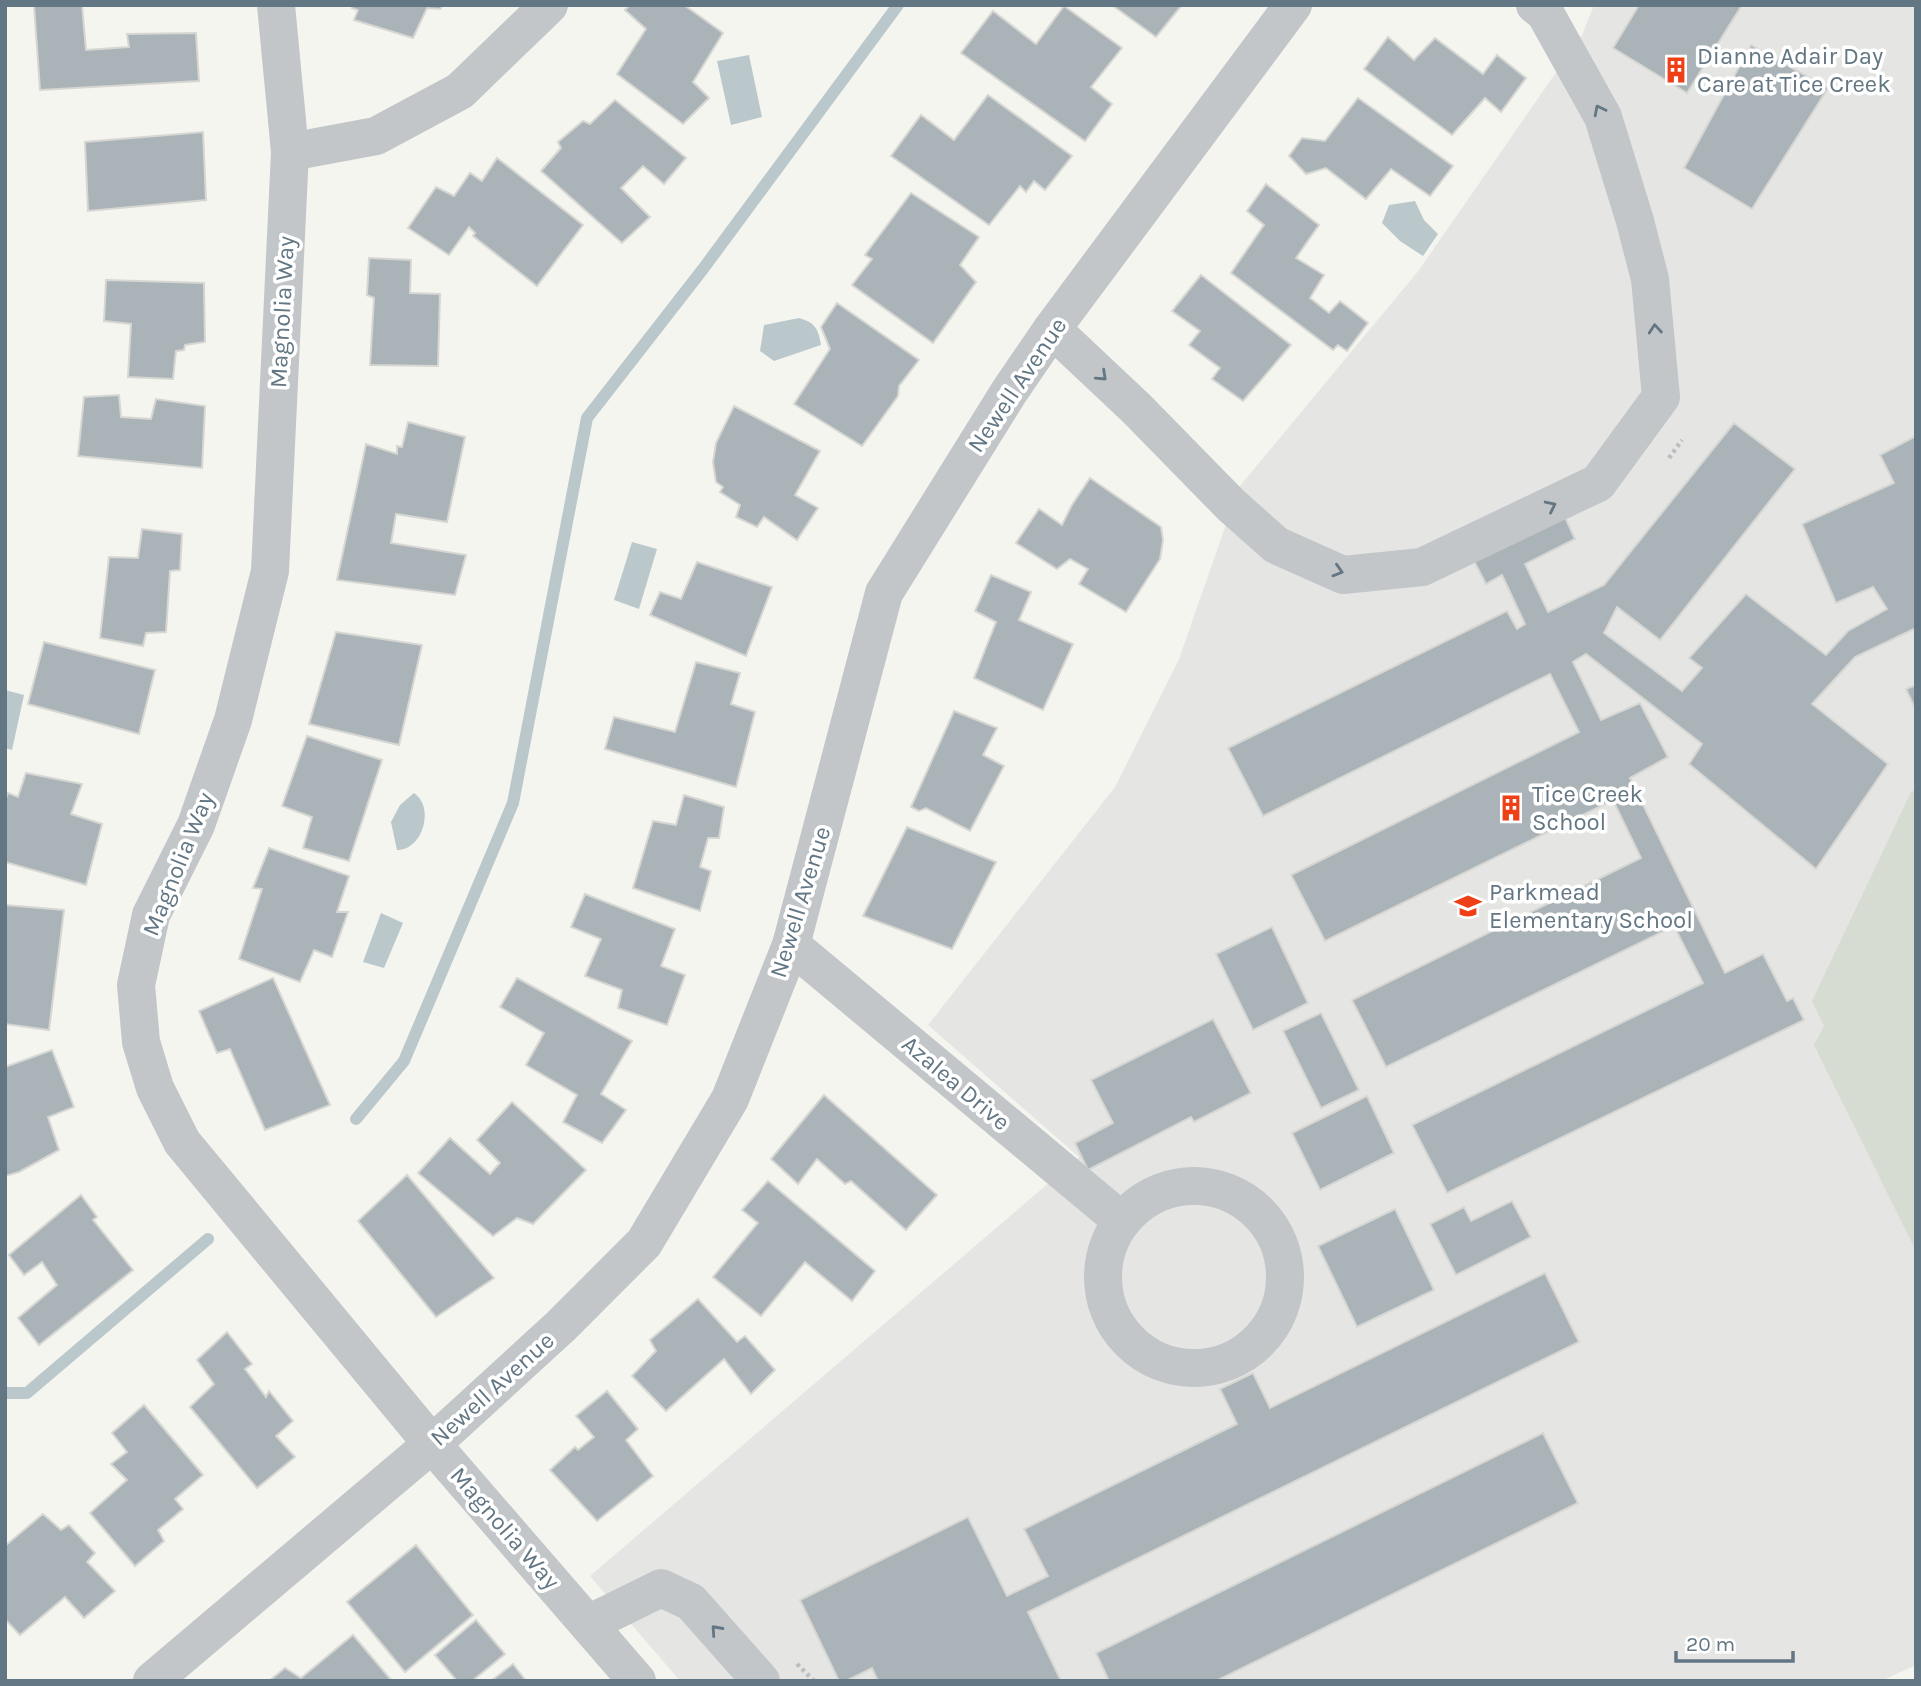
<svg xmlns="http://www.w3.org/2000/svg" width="1921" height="1686" viewBox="0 0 1921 1686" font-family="Karla,sans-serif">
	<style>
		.built { fill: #e5e6e4 }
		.green { fill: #d6dcd1 }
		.water { fill: #bac8cc }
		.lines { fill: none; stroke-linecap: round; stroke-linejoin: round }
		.stream { stroke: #bac8cc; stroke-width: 12 }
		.building { fill: #aab3b7; stroke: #d6d6d3; stroke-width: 2 }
		.path { stroke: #bbbec0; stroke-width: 4.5; stroke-dasharray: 3.5 3.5; stroke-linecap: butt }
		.minor { stroke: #c2c6c9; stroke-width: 38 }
		.oneway { stroke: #627683 }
		.labels { text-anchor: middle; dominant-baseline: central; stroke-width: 7; stroke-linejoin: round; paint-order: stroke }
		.poi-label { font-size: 24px; fill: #627683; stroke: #fff; text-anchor: start }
		.street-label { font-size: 24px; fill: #627683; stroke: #fff }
	</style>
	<rect width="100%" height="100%" fill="#f5f5f0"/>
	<!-- built -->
	<polygon class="built" points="1594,5 1916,5 1916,1665 1881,1681 680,1681 590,1576 1079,1157 928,1025 1115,787 1179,659 1239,487 1419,270 1582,35"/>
	<!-- green -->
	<polygon class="green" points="1916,790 1916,1251 1814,1045 1824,1026 1812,1001 1911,792"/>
	<!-- water -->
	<g class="water">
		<polygon points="749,55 762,117 731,125 717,61"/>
		<polygon points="1415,201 1424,220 1438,234 1423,256 1400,241 1382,223 1389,205"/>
		<path d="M799 318C816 323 818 329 821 345L774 361 760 351 764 325Z"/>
		<polygon points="632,542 657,549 639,609 614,600"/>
		<polygon points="5,690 24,695 12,750 5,748"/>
		<path d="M414 793C435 807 423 850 397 850L391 822 400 805Z"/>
		<polygon points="381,913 403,923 384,968 363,962"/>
	</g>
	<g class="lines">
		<!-- stream -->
		<g class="stream">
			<polyline points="356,1119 404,1061 513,803 587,418 703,269 898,5"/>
			<polyline points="5,1393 27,1393 208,1239"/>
		</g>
	</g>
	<!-- building -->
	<g class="building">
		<polygon points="34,5 82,5 86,50 129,47 127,34 196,33 199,81 40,90"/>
		<polygon points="352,5 443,5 440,9 427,8 413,38 354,20 358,10 352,8"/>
		<polygon points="630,5 684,5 723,33 693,82 709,98 683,124 617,74 646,29 625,10"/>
		<polygon points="1112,5 1182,5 1156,37"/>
		<polygon points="1639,5 1742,5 1687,93 1613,48"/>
		<polygon points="1064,6 1122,48 1091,87 1112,104 1085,141 961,53 993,11 1036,44"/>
		<polygon points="1388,37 1414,60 1435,38 1483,74 1497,55 1526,78 1501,112 1485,98 1452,135 1364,69"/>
		<polygon points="1751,45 1828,88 1752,209 1684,168"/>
		<polygon points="988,95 1072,156 1045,190 1034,181 1026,192 1020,186 989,225 891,156 921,115 954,140"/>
		<polygon points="1358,98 1453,166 1430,196 1391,169 1366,199 1326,168 1306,174 1289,156 1302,138 1325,141"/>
		<polygon points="615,100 686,158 664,184 643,166 621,188 650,217 622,243 541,171 561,148 558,142 583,121 590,124"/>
		<polygon points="203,132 206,200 88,211 85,142"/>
		<polygon points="497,158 583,225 537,286 473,236 475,233 469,227 449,255 408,228 436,187 454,196 470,173 482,181"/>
		<polygon points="1266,184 1319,225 1296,258 1324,275 1310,298 1329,313 1340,301 1368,323 1347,351 1338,345 1333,350 1231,273 1264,225 1247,211"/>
		<polygon points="911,193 979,237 960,265 976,282 933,343 852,285 872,259 865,255"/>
		<polygon points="369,258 411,260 410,293 440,294 438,366 370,365 374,298 367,295"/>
		<polygon points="1201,275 1291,345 1243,401 1212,379 1220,368 1189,345 1200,331 1172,311"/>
		<polygon points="106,280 204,283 205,342 185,345 184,350 176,351 173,379 128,377 131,324 104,321"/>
		<polygon points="837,303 919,360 899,386 898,396 862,446 794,404 830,349 821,327"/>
		<polygon points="119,395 121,417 151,419 156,399 205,406 202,468 78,456 84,397"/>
		<polygon points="734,406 820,451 795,495 818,508 797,540 764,517 757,527 736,517 740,505 720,492 723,487 716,482 713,462 716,443"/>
		<polygon points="408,422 465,437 447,522 396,514 391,543 466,555 455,595 337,580 366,444 397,454 397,446 402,447"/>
		<polygon points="1734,423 1795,469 1660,640 1617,607 1604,633 1682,691 1702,668 1689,658 1746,594 1826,655 1848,631 1887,609 1873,587 1836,603 1802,524 1894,483 1880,455 1916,436 1916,628 1855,657 1812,704 1888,764 1816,869 1689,764 1702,744 1586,654 1573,662 1601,720 1640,703 1668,757 1630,778 1725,973 1763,954 1787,1001 1793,998 1804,1020 1447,1193 1412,1125 1703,983 1674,926 1386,1067 1352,1000 1641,858 1613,800 1325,941 1291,875 1579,732 1550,674 1263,816 1228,748 1507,611 1517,629 1525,624 1502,575 1486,584 1474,561 1564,515 1575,539 1525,564 1548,612 1604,585"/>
		<polygon points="1090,478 1161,527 1163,540 1160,559 1126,612 1079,584 1088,569 1070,559 1057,569 1016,543 1039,509 1062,525 1072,505"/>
		<polygon points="142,529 182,534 180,570 170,571 166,632 146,633 143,646 100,638 109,557 138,558"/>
		<polygon points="697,562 772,587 746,656 650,615 660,592 681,599"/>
		<polygon points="991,575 1031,592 1019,620 1073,644 1043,710 974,678 996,622 975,611"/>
		<polygon points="336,632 422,645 399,745 309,724"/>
		<polygon points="44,642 155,670 139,734 28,704"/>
		<polygon points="696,662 740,673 731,704 755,712 736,787 605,749 614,717 675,732"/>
		<polygon points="1916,685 1916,710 1906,689"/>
		<polygon points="954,711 997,728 983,755 1004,766 970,831 926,808 919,811 911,807"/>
		<polygon points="307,736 382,760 349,861 303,848 312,817 282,806"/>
		<polygon points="26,773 82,784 71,814 102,824 86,885 5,862 5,801 8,793 18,797"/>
		<polygon points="684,795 724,807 719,838 708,838 700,867 711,871 700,911 633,888 653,821 676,825"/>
		<polygon points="907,827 996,862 952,949 863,916"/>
		<polygon points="269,848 349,876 337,912 348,912 332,957 314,950 300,982 239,959 262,889 253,888"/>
		<polygon points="585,894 675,929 661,966 685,975 667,1025 618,1008 622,990 585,976 601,939 571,927"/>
		<polygon points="5,905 64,910 49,1030 5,1024"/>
		<polygon points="1272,927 1308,1003 1253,1030 1216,954"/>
		<polygon points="273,978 330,1105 265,1130 230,1049 217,1053 199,1011"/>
		<polygon points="517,978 632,1041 601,1094 626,1110 602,1143 563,1122 577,1095 526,1065 544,1033 500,1007"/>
		<polygon points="1321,1013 1359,1090 1321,1108 1283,1031"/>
		<polygon points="1213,1019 1251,1093 1194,1122 1191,1117 1088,1170 1075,1143 1113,1123 1091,1080"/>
		<polygon points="52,1050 74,1107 48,1117 59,1150 19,1172 5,1176 5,1067"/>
		<polygon points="824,1095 937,1195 906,1230 851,1181 845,1184 817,1159 798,1184 771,1159"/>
		<polygon points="1367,1096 1394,1153 1320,1190 1292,1133"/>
		<polygon points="512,1102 586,1170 533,1224 517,1218 493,1236 418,1173 450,1138 490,1174 500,1163 477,1140"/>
		<polygon points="407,1175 494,1278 436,1317 358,1221"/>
		<polygon points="768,1181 875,1271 852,1301 805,1262 761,1316 713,1277 758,1223 742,1210"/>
		<polygon points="81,1195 97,1217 93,1220 133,1270 39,1345 18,1318 57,1285 42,1262 24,1275 9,1255"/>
		<polygon points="1512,1201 1531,1237 1456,1275 1430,1224 1464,1207 1471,1221"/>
		<polygon points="1395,1209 1434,1290 1357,1327 1318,1246"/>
		<polygon points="1545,1273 1579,1342 1028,1612 1061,1681 878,1681 872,1668 846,1681 839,1681 800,1600 968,1517 1007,1596 1048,1576 1024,1529 1237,1424 1220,1389 1253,1373 1270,1408"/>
		<polygon points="698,1299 737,1342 745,1336 775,1370 751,1394 724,1359 666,1411 632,1376 656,1351 650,1340"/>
		<polygon points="227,1332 252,1364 245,1369 266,1397 269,1391 293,1421 276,1436 295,1457 257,1488 190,1407 214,1384 197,1360"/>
		<polygon points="607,1391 638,1429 626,1440 653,1476 597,1521 550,1470 575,1447 578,1450 594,1437 576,1416"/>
		<polygon points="144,1405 203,1475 175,1499 183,1509 158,1530 164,1541 135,1566 90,1513 127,1480 111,1464 127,1452 112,1433"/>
		<polygon points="1543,1433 1578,1503 1216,1681 1109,1681 1096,1653"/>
		<polygon points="43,1514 61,1530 69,1525 95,1553 87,1562 115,1591 84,1618 65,1597 20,1635 5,1619 5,1546"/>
		<polygon points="416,1545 473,1615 405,1672 347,1602"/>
		<polygon points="476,1620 505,1654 472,1681 457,1681 435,1655"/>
		<polygon points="353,1635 392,1681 269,1681 285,1668 301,1678"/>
		<polygon points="513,1664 526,1681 491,1681"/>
	</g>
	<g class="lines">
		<!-- path -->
		<g class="path">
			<polyline points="1669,458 1682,440"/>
			<polyline points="797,1664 814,1681"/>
		</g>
		<!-- minor -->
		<g class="minor">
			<polyline points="276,5 290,152 270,571 233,720 196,825 151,915 136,985 141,1042 155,1088 182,1142 432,1444 637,1681"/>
			<polyline points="290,152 376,136 460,91 549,5"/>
			<polyline points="1052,329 1137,409 1231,505 1276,545 1343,575 1422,567 1598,483 1661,397 1650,279 1635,221 1603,117 1545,13 1535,5"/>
			<polyline points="791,945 1122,1221"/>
			<circle cx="1194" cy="1277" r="91"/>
			<polyline points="588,1624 661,1588 691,1602 761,1681"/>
			<polyline points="152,1681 432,1444 561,1326 644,1243 730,1099 791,945 884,593 1009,392 1052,329 1293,5"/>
		</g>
	</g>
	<!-- one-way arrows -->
	<defs><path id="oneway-chevron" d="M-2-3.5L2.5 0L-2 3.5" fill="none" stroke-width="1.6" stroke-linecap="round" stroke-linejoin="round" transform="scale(1.75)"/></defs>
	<g class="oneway">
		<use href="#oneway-chevron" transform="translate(1599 110) rotate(-117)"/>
		<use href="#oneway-chevron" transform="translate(1655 329) rotate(-95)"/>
		<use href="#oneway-chevron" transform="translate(1102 376) rotate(43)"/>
		<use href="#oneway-chevron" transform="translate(1551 506) rotate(-26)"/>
		<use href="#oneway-chevron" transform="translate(1338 571) rotate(17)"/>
		<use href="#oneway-chevron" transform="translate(716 1630) rotate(-132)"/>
	</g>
	<!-- icons -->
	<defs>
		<g id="building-bare" transform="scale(2.1)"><path d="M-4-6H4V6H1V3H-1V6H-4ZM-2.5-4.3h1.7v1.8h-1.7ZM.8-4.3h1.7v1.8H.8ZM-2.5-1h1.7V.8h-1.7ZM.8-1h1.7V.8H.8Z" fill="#ee3f17" stroke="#fff" stroke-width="2.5" paint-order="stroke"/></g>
		<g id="school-bare" transform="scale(2.1)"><path d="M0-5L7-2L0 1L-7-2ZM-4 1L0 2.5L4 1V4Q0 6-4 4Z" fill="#ee3f17" stroke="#fff" stroke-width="2.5" paint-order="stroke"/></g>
	</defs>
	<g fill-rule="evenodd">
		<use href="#building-bare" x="1676" y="70"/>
		<use href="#building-bare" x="1511" y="808"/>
		<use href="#school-bare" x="1468" y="906"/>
	</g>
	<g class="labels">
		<!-- poi labels -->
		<g class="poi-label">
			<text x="1697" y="56">Dianne Adair Day<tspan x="1697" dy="28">Care at Tice Creek</tspan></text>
			<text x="1532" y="794">Tice Creek<tspan x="1532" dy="28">School</tspan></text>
			<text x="1489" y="892">Parkmead<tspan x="1489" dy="28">Elementary School</tspan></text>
		</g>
		<!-- street labels -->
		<g class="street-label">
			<text transform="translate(282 312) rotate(-87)">Magnolia Way</text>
			<text transform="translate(1017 385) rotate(-56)">Newell Avenue</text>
			<text transform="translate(178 864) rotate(-68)">Magnolia Way</text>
			<text transform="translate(800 902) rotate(-73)">Newell Avenue</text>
			<text transform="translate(956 1083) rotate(40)">Azalea Drive</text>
			<text transform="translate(492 1389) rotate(-42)">Newell Avenue</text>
			<text transform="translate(505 1528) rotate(49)">Magnolia Way</text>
		</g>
	</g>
	<!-- border -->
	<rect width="1921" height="1686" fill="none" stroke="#627683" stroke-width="14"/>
	<!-- scale -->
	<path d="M1676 1651v10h117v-10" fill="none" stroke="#627683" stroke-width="3.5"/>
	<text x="1686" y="1651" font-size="21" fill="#627683" stroke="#ffffff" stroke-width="5" paint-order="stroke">20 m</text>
</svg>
